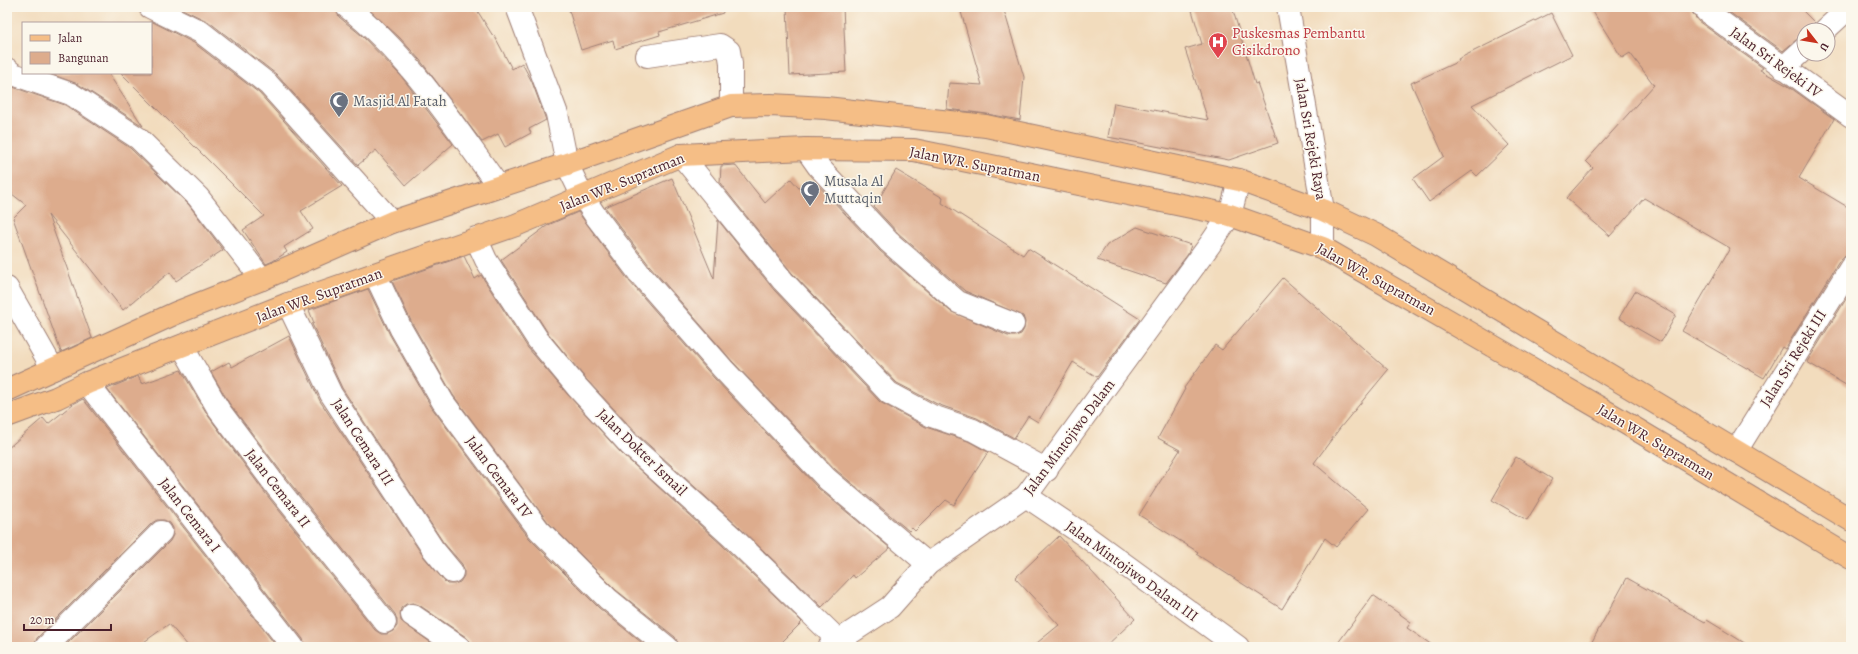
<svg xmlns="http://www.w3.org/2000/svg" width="1858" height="654" viewBox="0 0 1858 654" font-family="Alegreya,serif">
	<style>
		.building { fill: #ddac8d }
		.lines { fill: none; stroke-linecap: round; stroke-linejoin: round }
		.minor-casing { stroke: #9e7e74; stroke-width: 24 }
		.major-casing { stroke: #9e7e74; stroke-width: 24 }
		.minor { stroke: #fff; stroke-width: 22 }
		.major { stroke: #f5be86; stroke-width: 22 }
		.labels { text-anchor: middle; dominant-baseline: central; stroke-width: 3; stroke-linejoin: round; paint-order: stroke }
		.health-label { font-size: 15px; fill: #be3a42; stroke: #fbf7ec; text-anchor: start }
		.street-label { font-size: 15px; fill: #4a1f2b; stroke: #fbf7ec }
		.worship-label { font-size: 15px; fill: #5b616d; stroke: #fbf7ec; text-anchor: start }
	</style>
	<rect width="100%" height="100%" fill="#fbf7ec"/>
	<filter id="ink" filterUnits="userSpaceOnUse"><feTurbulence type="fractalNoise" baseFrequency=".025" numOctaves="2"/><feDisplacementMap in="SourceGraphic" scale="8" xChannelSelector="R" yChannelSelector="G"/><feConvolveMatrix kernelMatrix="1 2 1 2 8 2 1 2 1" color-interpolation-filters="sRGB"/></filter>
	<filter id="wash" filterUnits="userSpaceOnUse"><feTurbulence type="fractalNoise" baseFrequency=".012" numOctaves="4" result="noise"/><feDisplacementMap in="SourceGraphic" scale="16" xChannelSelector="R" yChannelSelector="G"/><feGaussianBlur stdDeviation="0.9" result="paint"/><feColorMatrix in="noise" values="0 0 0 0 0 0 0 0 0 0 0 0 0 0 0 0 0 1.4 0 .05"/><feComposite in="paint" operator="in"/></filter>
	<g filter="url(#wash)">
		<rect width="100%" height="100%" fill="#f2dcbd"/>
		<g id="blocks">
			<!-- building -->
			<g class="building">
				<polygon points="178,7 335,7 339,17 361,35 401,76 453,144 406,185 376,150 358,165 276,74 209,22"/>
				<polygon points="366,7 475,7 493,36 494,35 512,69 522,63 532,82 546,120 529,129 531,133 505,147 498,134 482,142 420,60 399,37"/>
				<polygon points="568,7 722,7 723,13 659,32 660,35 615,49 613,40 581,50"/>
				<polygon points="787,7 843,7 846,72 790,75"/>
				<polygon points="977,7 1003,7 1024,77 1020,120 987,114 947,109 949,83 982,85 961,12"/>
				<polygon points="1191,7 1232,7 1255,84 1257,83 1278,143 1229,160 1108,137 1114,103 1208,120 1185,49 1202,44"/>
				<polygon points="1590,7 1691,7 1693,14 1698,21 1763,68 1760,70 1788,86 1834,119 1799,178 1851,209 1851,255 1845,256 1840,260 1785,349 1782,347 1764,378 1682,331 1730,248 1644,198 1610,236 1566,198 1593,168 1586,161 1654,85 1630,53 1622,58"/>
				<polygon points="1722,7 1799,7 1815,23 1813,29 1804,30 1804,36 1796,40 1783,51"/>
				<polygon points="1551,13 1572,55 1472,105 1509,145 1477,176 1472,171 1429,202 1413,179 1444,156 1411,83 1459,61 1458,59"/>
				<polygon points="151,21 194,43 259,93 342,186 301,211 313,229 284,247 287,252 273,261 266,264 243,230 264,216 121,73 151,73"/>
				<polygon points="48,73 108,73 143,126 78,84"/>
				<polygon points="7,85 65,105 130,148 189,205 223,250 176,281 170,272 123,310 48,215 92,338 61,352 13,218 26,205 7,190"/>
				<polygon points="735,165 765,203 791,179 804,194 815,182 880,251 950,311 1008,336 1015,336 1021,334 1024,329 1025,322 1023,316 965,291 898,233 874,207 896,170 943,198 942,203 1023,255 1028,248 1140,319 1097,377 1073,362 1038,422 1028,416 1014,438 977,418 937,404 897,383 792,273 720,183 721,166"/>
				<polygon points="672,178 714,279 718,220 774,290 880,402 926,427 968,441 988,452 954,505 946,500 915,531 912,528 909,531 836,470 732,361 649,265 605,207"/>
				<polygon points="578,212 629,281 714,378 818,488 890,548 855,578 853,575 822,607 740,528 639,436 586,379 548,333 501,260 548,225"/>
				<polygon points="1137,227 1191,245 1188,254 1166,283 1097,260 1107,245"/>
				<polygon points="464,256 475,279 481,275 528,348 568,395 621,453 723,546 802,622 777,647 679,647 675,637 616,590 548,522 453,395 412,323 392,281"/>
				<polygon points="1283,278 1388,370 1340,428 1314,463 1368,509 1336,547 1325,538 1282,609 1196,554 1198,552 1139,515 1180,450 1158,438 1185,389 1184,388 1215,345 1222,350"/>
				<polygon points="368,289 390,335 432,408 529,538 599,608 647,647 471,647 470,641 466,637 419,605 413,603 406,604 401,608 400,614 401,621 437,647 305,647 303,639 107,389 138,376 142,384 181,370 209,417 266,494 375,630 381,634 387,634 393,631 397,626 397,620 395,614 286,478 229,403 211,372 229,362 232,367 289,336 320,401 423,556 447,584 454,584 460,582 464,576 464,570 462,564 443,542 342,388 312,324 314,323 309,310"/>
				<polygon points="1635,291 1676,315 1661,342 1619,318"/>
				<polygon points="1851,291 1851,388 1807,362"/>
				<polygon points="83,399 277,647 189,647 169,624 137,647 64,647 170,541 173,535 173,528 170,523 164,520 157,520 152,523 37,638 34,647 7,647 7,449 43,418 48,424 73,404"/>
				<polygon points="1516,457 1552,479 1527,520 1492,500 1500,486 1499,485"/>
				<polygon points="1059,536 1135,619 1105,647 1032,647 1059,625 1015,578"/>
				<polygon points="1627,578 1705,622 1707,620 1751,647 1589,647"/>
				<polygon points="1373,595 1411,622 1407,628 1435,647 1335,647"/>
			</g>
		</g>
	</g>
	<g filter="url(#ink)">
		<use href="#blocks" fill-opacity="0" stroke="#9e7e74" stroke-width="1"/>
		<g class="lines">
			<!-- minor casing -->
			<g class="minor-casing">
				<g id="minor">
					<polyline points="150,7 201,32 268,84 392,222"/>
					<path d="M347 7C408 54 454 125 499 187"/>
					<polyline points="517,7 557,114 567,164 583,197 595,215 639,273 723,369 827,479 928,564"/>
					<polyline points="1288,7 1323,210 1323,248"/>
					<polyline points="1703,7 1706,11 1851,116"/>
					<polyline points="1825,30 1850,7"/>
					<polyline points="647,56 720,45 729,51 731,63 731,106"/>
					<polyline points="1783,68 1804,49"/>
					<polyline points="7,69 13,74 71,94 138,138 198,197 262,279"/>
					<polyline points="806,149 818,166 889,242 958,302 1013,324"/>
					<polyline points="681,155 783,281 889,393 932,416 973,430 1047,470"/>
					<polyline points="476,238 486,260 538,340 577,387 630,445 732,537 838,640"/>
					<polyline points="375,274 401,329 443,402 539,530 608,599 667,647"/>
					<polyline points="7,288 53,369"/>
					<polyline points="288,304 331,394 433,549 452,572"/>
					<polyline points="182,346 219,410 276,486 385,622"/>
					<polyline points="87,383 293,647"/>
					<polyline points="1736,451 1851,267"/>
					<polyline points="1026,496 1084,535 1238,647"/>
					<polyline points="412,615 459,647"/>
					<polyline points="46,647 161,532"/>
					<polyline points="829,647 890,607 928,564 1026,496 1211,243 1230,215 1239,180"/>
				</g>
			</g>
			<!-- major casing -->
			<g class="major-casing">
				<g id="major">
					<polyline points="7,390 176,313 262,279 392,222 567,164 731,106 771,105 826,108 986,126 1239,180 1323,210 1376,235 1851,520"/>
					<polyline points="7,416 56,398 87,383 288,304 516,225 681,155 806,149 914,150 1230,215 1323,248 1624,422 1851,558"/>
				</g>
			</g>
			<!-- minor -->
			<use href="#minor" class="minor"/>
			<!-- major -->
			<use href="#major" class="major"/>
		</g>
	</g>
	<!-- icons -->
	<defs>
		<g id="hospital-pin" transform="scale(1)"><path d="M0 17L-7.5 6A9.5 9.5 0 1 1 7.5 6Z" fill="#e0444e" stroke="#fbf7ec"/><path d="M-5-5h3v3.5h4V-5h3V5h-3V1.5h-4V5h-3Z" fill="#fff"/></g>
		<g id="mosque-pin" transform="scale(1)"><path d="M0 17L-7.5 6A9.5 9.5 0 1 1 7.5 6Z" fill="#6b7280" stroke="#fbf7ec"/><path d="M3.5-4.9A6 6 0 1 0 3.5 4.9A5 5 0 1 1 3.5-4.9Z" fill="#fff"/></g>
	</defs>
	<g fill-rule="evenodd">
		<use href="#hospital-pin" x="1218" y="42"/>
		<use href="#mosque-pin" x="339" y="101"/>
		<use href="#mosque-pin" x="810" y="190"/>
	</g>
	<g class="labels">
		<!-- health labels -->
		<g class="health-label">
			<text x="1232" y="33">Puskesmas Pembantu<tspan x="1232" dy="17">Gisikdrono</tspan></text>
		</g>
		<!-- street labels -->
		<g class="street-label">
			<text transform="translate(1776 62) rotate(36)">Jalan Sri Rejeki IV</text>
			<text transform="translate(1311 139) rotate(80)">Jalan Sri Rejeki Raya</text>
			<text transform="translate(975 164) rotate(11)">Jalan WR. Supratman</text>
			<text transform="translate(622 182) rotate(-22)">Jalan WR. Supratman</text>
			<text transform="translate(1376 279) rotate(29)">Jalan WR. Supratman</text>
			<text transform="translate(319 295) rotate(-20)">Jalan WR. Supratman</text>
			<text transform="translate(1793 358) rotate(-58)">Jalan Sri Rejeki III</text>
			<text transform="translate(1069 437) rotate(-53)">Jalan Mintojiwo Dalam</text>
			<text transform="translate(363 442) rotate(57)">Jalan Cemara III</text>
			<text transform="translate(1656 442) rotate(31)">Jalan WR. Supratman</text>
			<text transform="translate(642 452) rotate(44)">Jalan Dokter Ismail</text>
			<text transform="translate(499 477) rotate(53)">Jalan Cemara IV</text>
			<text transform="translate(278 488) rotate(52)">Jalan Cemara II</text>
			<text transform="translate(190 515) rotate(52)">Jalan Cemara I</text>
			<text transform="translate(1132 571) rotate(36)">Jalan Mintojiwo Dalam III</text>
		</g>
		<!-- worship labels -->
		<g class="worship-label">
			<text x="353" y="101">Masjid Al Fatah</text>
			<text x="824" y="181">Musala Al<tspan x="824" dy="17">Muttaqin</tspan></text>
		</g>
	</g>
	<!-- margin -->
	<rect width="1858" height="654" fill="none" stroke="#fbf7ec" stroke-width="24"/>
	<!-- legend -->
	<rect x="22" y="22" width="130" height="52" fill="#fbf7ec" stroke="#b4a19f"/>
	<rect x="30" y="35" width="20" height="6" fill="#f5be86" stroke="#b4a19f"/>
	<text x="58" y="42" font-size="12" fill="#4a1f2b">Jalan</text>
	<rect x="30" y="52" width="20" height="12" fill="#ddac8d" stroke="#b4a19f"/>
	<text x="58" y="62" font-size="12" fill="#4a1f2b">Bangunan</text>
	<!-- north arrow -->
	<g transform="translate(1816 42) rotate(121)"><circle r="19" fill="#fbf7ec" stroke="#b4a19f"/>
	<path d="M0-3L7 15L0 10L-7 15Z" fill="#c8321e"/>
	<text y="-6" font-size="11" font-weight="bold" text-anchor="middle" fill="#4a1f2b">U</text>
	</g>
	<!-- scale -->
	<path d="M24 624v6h87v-6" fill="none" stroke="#4a1f2b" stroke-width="2"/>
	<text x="30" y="624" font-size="12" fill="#4a1f2b" stroke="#fbf7ec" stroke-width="3" paint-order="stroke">20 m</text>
</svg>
